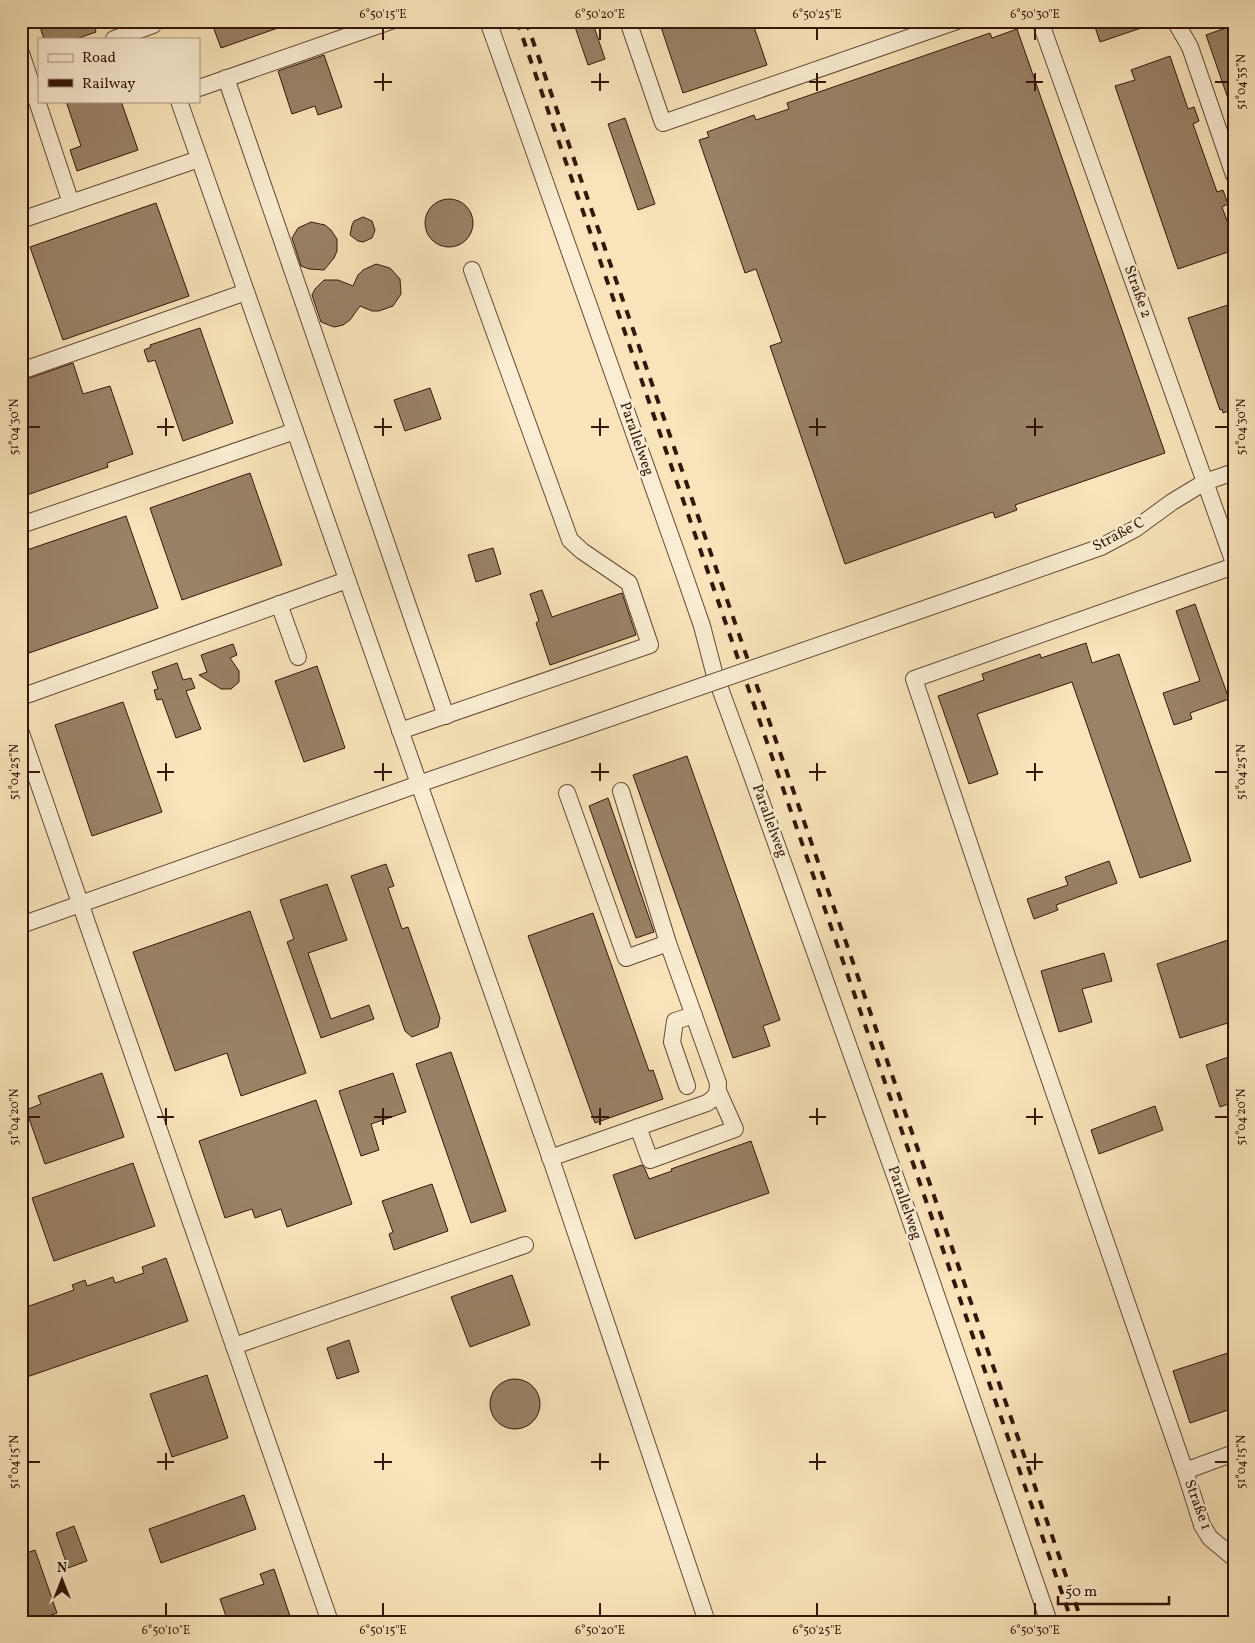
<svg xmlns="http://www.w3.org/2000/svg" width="1255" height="1643" viewBox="0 0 1255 1643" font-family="Vollkorn,serif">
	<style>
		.building { fill: #998266; stroke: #33170a }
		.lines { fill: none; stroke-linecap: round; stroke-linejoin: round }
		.minor-casing { stroke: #644a36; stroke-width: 18 }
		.minor { stroke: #faedd3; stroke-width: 16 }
		.rail { stroke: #33170a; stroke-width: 4; stroke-dasharray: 9 9; stroke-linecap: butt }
		.minor-bridge-casing { stroke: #644a36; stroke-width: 18; stroke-linecap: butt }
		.minor-bridge { stroke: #faedd3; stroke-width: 16 }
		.ticks { fill: none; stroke: #33170a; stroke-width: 2 }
		.labels { text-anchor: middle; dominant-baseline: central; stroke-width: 5; stroke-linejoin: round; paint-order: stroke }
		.street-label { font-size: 15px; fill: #33170a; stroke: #faedd3 }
		.neatline { fill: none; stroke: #33170a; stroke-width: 2 }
		.ticks-label { font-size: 12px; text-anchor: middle; fill: #33170a }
	</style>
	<rect width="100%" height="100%" fill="#f8e4bb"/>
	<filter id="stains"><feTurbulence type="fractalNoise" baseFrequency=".004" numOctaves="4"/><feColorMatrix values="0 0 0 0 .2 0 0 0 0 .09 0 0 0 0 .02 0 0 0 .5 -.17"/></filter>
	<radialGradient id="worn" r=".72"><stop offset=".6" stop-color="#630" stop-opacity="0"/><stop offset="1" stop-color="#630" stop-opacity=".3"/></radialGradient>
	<!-- building -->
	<g class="building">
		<polygon points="38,21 93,21 96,32 76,39 44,39"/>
		<polygon points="211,21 292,21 292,23 221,48"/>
		<polygon points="573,21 592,21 605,59 588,65"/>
		<polygon points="659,21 752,21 767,65 683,93"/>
		<polygon points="1093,21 1156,21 1156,23 1100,42"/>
		<polygon points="1234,25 1234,110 1232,110 1206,35"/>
		<polygon points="1017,29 1165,453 1015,505 1017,510 995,518 993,512 845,564 770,346 782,342 756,269 745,273 699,140 709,137 707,132 754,115 756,120 789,109 787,103 990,33 992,38"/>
		<polygon points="324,55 342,107 318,115 315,106 292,114 278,71"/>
		<polygon points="1170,56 1188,109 1194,107 1199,121 1193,124 1217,192 1223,190 1228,204 1222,207 1234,240 1234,250 1178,269 1115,86 1135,80 1131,70"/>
		<polygon points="66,101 121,101 138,150 77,171 70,150 81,146"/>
		<polygon points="625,118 655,204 638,210 608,124"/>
		<circle cx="449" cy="223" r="24"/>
		<polygon points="156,203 189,296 63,340 30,247"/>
		<polygon points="363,217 372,221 375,230 372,238 363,242 358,241 350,235 352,225 354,221"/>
		<polygon points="311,222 325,225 331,230 337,239 337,251 334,258 324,270 309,269 301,266 292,238 298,228"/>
		<polygon points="376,264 390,268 400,279 401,294 393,306 379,311 372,311 360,306 350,320 343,325 334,327 321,322 312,295 315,289 324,280 338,280 353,286 358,275 363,270"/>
		<polygon points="1234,303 1234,409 1223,413 1222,409 1220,410 1188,318"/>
		<polygon points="200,328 233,423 183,441 155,360 148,362 144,350 151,347 150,345"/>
		<polygon points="73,363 83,394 110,386 133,454 107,463 108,467 21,497 21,381"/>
		<polygon points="430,388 441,419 405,431 394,400"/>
		<polygon points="250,473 282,565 182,600 150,508"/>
		<polygon points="126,516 158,608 29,653 21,630 21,552"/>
		<polygon points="493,548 501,574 476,582 468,555"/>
		<polygon points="542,590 552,617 622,593 636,635 550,665 536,623 539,621 530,594"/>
		<polygon points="1195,604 1229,699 1190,713 1192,719 1174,725 1163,693 1200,681 1176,611"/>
		<polygon points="1086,643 1092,663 1119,654 1191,861 1140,878 1072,682 977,714 998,774 969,784 938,696 984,680 982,674 1040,654 1041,658"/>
		<polygon points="233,644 237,655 230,658 239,671 239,682 231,689 221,689 199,675 207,672 201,655"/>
		<polygon points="177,663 183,680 191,678 195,688 186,691 201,729 176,738 162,699 157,700 154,690 158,689 152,672"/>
		<polygon points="317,666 345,748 304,762 275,681"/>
		<polygon points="123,702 162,812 92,836 55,725"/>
		<polygon points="687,756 780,1020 763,1026 770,1046 733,1058 633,775"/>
		<polygon points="608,798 654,932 636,938 589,806"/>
		<polygon points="1109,861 1117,883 1056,905 1058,910 1034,919 1027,899 1068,885 1065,877"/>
		<polygon points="386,864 394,886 388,888 402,929 408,927 440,1018 438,1027 412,1037 405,1031 351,876"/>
		<polygon points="327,884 347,940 308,953 331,1019 369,1005 374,1019 321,1038 287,942 294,939 280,900"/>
		<polygon points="250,911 306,1073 241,1096 227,1053 175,1071 133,952"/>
		<polygon points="593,913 649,1071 653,1070 663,1099 595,1123 528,936"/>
		<polygon points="1234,938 1234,1021 1180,1038 1157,964"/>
		<polygon points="1104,953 1112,981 1082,989 1092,1022 1059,1032 1041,971"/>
		<polygon points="451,1052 506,1211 471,1223 416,1064"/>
		<polygon points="1234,1055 1234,1102 1220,1107 1206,1065"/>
		<polygon points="102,1073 124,1137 45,1164 26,1110 41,1104 38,1096"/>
		<polygon points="393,1073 406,1112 371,1124 379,1150 361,1156 339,1091"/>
		<polygon points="316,1100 352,1204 287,1227 281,1209 255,1218 252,1209 225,1218 199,1141"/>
		<polygon points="1155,1106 1163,1130 1099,1154 1091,1130"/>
		<polygon points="751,1141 769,1193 635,1239 613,1175 642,1165 645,1169 649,1179 672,1171 671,1169"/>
		<polygon points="133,1163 155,1226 54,1261 32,1198"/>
		<polygon points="432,1184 448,1231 394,1250 389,1234 393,1232 382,1201"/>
		<polygon points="166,1258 188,1321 21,1379 21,1309 74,1290 72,1285 85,1280 87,1286 113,1277 115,1283 144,1273 142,1267"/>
		<polygon points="512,1275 530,1325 470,1347 451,1297"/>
		<polygon points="349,1340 359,1372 337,1379 327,1348"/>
		<polygon points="1234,1351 1234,1408 1190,1423 1173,1371"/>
		<polygon points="207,1375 228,1438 172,1457 150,1394"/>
		<circle cx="515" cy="1404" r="25"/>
		<polygon points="244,1495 256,1529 161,1563 149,1529"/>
		<polygon points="74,1526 87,1561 68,1568 56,1533"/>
		<polygon points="35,1550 57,1613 32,1622 21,1622 21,1555"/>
		<polygon points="274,1569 292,1622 228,1622 220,1599 264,1584 260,1574"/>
	</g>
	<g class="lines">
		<!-- minor casing -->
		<g class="minor-casing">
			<g id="minor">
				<polyline points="488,21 684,574 702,626 714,672 751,773 900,1190 1049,1622"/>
				<polyline points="628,21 663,123 957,21"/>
				<polyline points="1040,21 1234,563"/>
				<polyline points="1175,21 1190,47 1234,175"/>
				<polyline points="114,39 153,25"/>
				<polyline points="21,53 71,203"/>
				<polyline points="226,78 446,716"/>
				<polyline points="199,88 391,21"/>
				<polyline points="179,101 554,1168 707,1622"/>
				<polyline points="21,220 199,159"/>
				<polyline points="21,371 246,292"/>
				<polyline points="21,525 295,431"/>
				<polyline points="1234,566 914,679 1008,959 1185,1471 1202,1525 1210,1538 1234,1558"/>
				<polyline points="996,584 1101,547 1135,529 1172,502 1205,482 1234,472"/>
				<polyline points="279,604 298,657"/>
				<polyline points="21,697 347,580"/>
				<polyline points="400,731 650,645 629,583 582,551 570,540 472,270"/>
				<polyline points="21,733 330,1622"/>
				<polyline points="567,793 626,958 668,943"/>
				<polyline points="21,925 433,779 567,733"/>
				<polyline points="687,1086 672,1042 675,1021 694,1015"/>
				<polyline points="638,1127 650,1160 735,1129 718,1091"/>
				<path d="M550 1158 707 1103C716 1097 718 1094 718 1083L668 943 621 791"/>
				<polyline points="234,1346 525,1245"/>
				<polyline points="1185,1471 1234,1453"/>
			</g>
		</g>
		<!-- minor -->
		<use href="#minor" class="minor"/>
		<!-- rail -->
		<g class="rail">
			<polyline points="517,21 1072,1622"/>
			<polyline points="526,21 1082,1622"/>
		</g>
		<!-- minor-bridge casing -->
		<g class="minor-bridge-casing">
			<polyline id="minor-bridge" points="567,733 996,584"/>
		</g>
		<!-- minor-bridge -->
		<use href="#minor-bridge" class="minor-bridge"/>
	</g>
	<!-- ticks -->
	<path class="ticks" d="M383 28V40M600 28V40M817 28V40M1035 28V40M383 73V91M600 73V91M817 73V91M1035 73V91M374 82H392M591 82H609M809 82H826M1026 82H1043M1215 82H1228M166 418V436M383 418V436M600 418V436M817 418V436M1035 418V436M28 427H40M157 427H174M374 427H392M591 427H609M809 427H826M1026 427H1043M1215 427H1228M166 763V781M383 763V781M600 763V781M817 763V781M1035 763V781M28 772H40M157 772H174M374 772H392M591 772H609M809 772H826M1026 772H1043M1215 772H1228M166 1108V1125M383 1108V1125M600 1108V1125M817 1108V1125M1035 1108V1125M28 1117H40M157 1117H174M374 1117H392M591 1117H609M809 1117H826M1026 1117H1043M1215 1117H1228M166 1453V1470M383 1453V1470M600 1453V1470M817 1453V1470M1035 1453V1470M28 1462H40M157 1462H174M374 1462H392M591 1462H609M809 1462H826M1026 1462H1043M1215 1462H1228M166 1603V1616M383 1603V1616M600 1603V1616M817 1603V1616M1035 1603V1616"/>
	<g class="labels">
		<!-- street labels -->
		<g class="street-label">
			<text transform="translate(1137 292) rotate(70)">Straße 2</text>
			<text transform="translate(636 439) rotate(71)">Parallelweg</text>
			<text transform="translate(1119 535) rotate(-28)">Straße C</text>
			<text transform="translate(769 821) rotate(70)">Parallelweg</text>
			<text transform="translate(904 1203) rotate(71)">Parallelweg</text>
			<text transform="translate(1197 1505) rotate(70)">Straße 1</text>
		</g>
	</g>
	<!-- margin -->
	<rect width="1255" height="1643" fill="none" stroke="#f8e4bb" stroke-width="55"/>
	<!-- legend -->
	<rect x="38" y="38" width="162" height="65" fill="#faedd3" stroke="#aa9783"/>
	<rect x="48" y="54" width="25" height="8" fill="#faedd3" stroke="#aa9783"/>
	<text x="82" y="62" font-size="15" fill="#33170a">Road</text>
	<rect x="48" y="79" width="25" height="8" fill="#33170a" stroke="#aa9783"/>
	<text x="82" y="88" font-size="15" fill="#33170a">Railway</text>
	<!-- north arrow -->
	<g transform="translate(62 1580)" stroke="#faedd3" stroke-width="4" paint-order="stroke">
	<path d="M0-4L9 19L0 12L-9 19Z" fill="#33170a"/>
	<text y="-8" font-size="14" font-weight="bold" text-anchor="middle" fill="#33170a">N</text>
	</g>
	<!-- scale -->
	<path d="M1058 1596v8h111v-8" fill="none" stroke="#33170a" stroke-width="2.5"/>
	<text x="1065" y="1596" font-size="15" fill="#33170a" stroke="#faedd3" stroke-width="4" paint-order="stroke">50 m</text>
	<rect x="28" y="28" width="1200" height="1588" class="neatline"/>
	<g class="ticks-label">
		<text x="383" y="18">6°50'15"E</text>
		<text x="600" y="18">6°50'20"E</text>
		<text x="817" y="18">6°50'25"E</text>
		<text x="1035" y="18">6°50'30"E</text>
		<text transform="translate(1241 82) rotate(-90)" y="4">51°04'35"N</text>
		<text transform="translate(14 427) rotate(-90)" y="4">51°04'30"N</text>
		<text transform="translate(1241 427) rotate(-90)" y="4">51°04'30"N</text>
		<text transform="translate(14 772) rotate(-90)" y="4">51°04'25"N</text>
		<text transform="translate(1241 772) rotate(-90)" y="4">51°04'25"N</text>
		<text transform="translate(14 1117) rotate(-90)" y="4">51°04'20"N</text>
		<text transform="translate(1241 1117) rotate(-90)" y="4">51°04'20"N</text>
		<text transform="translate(14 1462) rotate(-90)" y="4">51°04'15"N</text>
		<text transform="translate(1241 1462) rotate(-90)" y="4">51°04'15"N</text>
		<text x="166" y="1634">6°50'10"E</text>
		<text x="383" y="1634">6°50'15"E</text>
		<text x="600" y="1634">6°50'20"E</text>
		<text x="817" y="1634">6°50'25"E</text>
		<text x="1035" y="1634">6°50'30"E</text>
	</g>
	<rect width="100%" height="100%" filter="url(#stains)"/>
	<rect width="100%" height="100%" fill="url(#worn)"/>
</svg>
